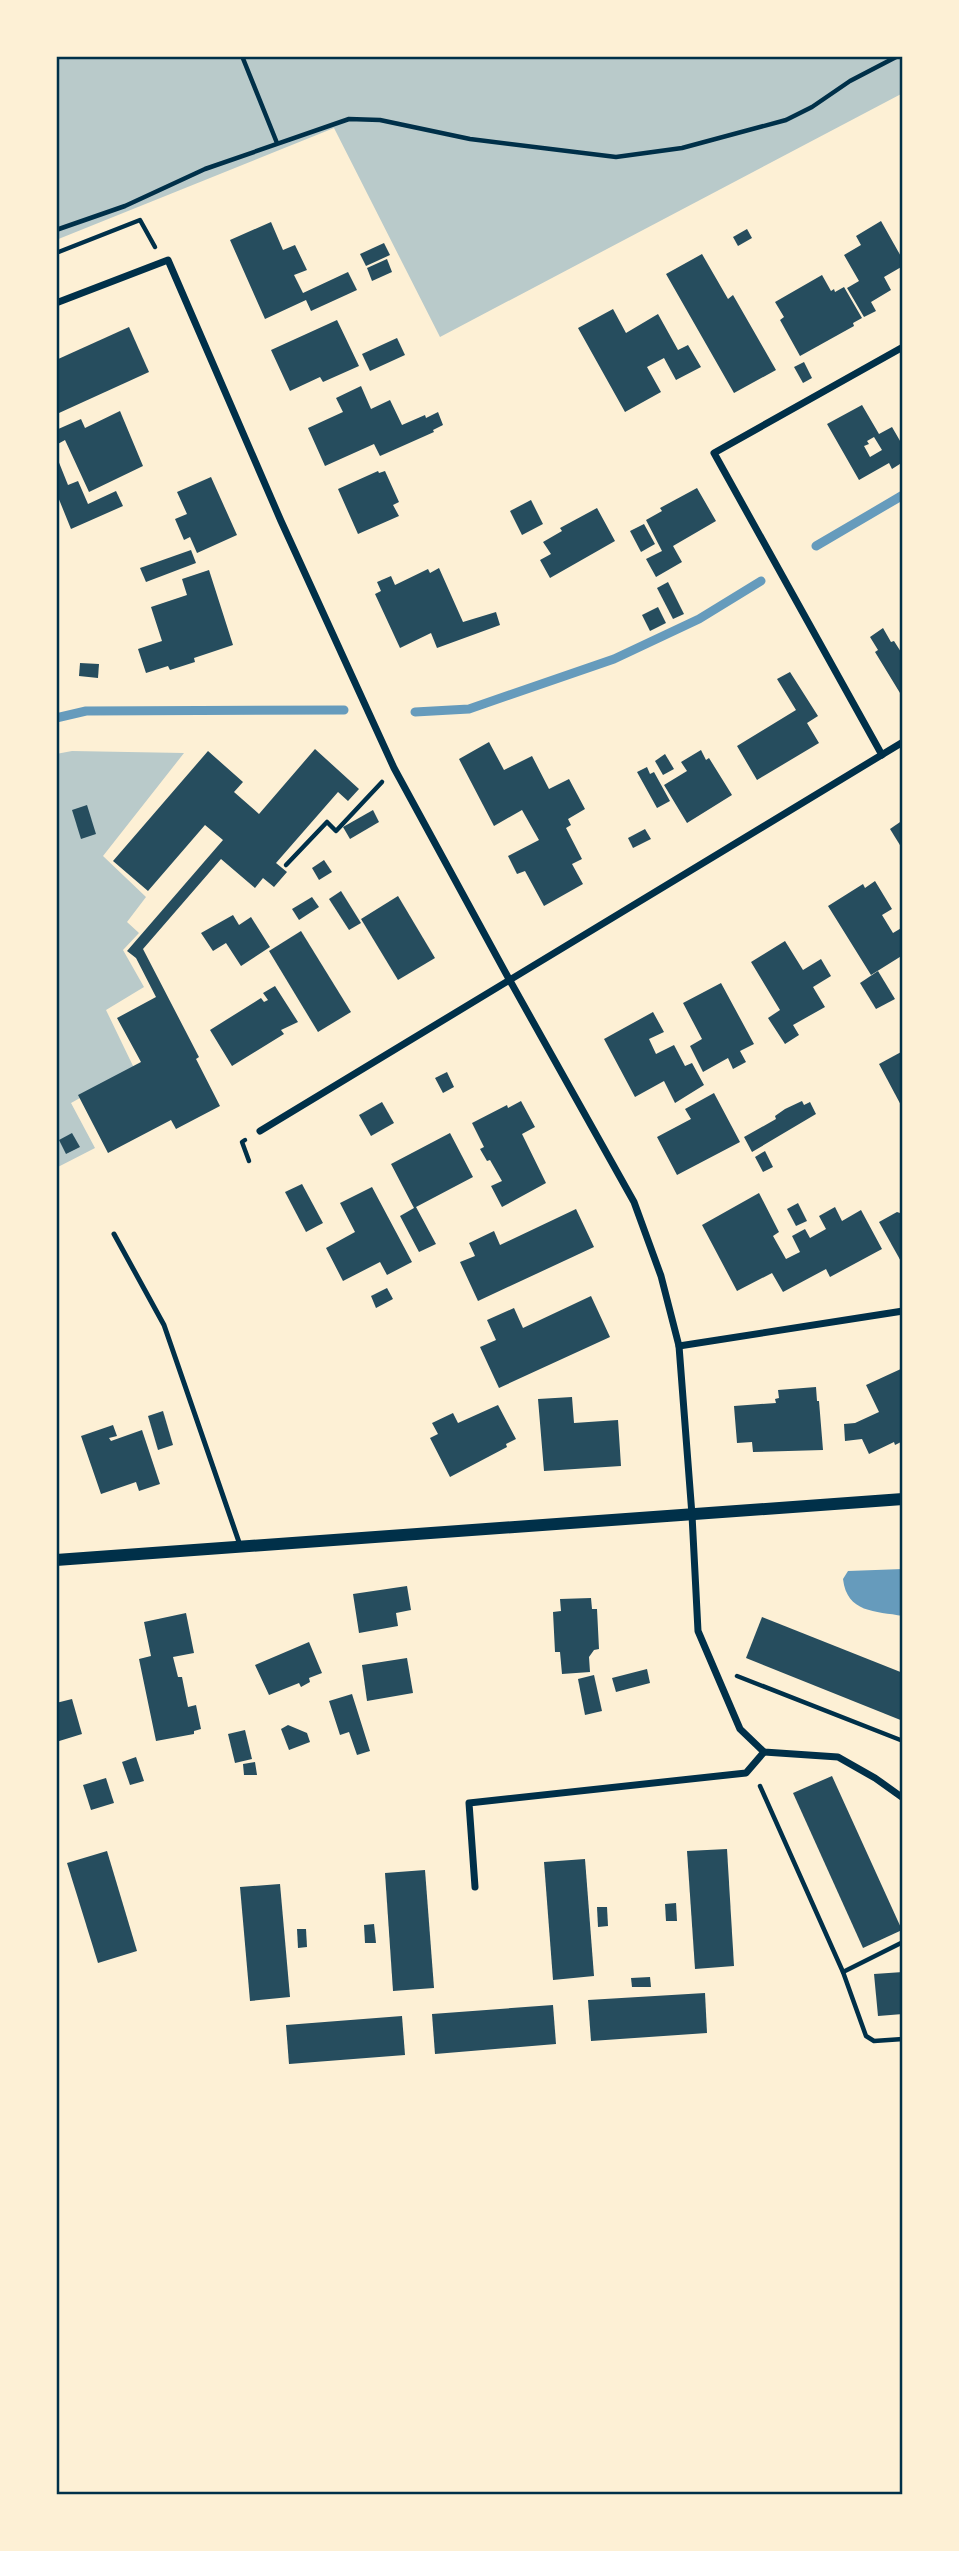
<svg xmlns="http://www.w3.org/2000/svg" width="959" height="2551" viewBox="0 0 959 2551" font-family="'Public Sans',sans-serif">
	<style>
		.green { fill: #b9caca }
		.water { fill: #669bbc }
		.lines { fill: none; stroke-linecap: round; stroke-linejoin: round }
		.stream { stroke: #669bbc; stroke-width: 9 }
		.building { fill: #264d5e; fill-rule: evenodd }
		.path { stroke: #003049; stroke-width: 4.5 }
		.service { stroke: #003049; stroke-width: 5 }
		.minor { stroke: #003049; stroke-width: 7 }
		.tertiary { stroke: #003049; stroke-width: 12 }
		.neatline { fill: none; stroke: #003049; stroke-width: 2.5 }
	</style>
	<rect width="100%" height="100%" fill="#fdf0d5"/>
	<!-- green -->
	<g class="green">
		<polygon points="56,56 903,56 903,93 440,337 334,128 56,240"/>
		<polygon points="72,751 184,753 103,856 146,897 127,922 139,933 123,950 144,987 106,1010 134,1068 71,1103 95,1148 56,1168 56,754"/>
	</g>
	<!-- water -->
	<path class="water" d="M903 1569V1616C875 1611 847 1613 843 1579L848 1571Z"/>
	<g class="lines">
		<!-- stream -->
		<g class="stream">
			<polyline points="816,546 903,495"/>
			<polyline points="415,712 469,709 614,659 699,619 761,581"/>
			<polyline points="56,718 86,711 344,710"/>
		</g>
	</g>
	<!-- building -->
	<g class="building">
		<polygon points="881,221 903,260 903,266 884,277 891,290 871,302 876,311 864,317 847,288 859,281 844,255 861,245 856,236"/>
		<polygon points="271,222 283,250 295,245 307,270 294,275 303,293 348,272 357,290 311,311 306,300 265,319 230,240"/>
		<polygon points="747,229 752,238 738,246 733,237"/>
		<polygon points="384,243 390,255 366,266 360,254"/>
		<polygon points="702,254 728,299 733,295 776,370 734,393 666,274"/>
		<polygon points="387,259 392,272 372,281 367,268"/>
		<polygon points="822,275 831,291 834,289 835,292 844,287 862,318 853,323 854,326 800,356 780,320 784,317 775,302"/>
		<polygon points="613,309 626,333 658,314 678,350 688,345 701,367 676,380 664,358 647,367 661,392 625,412 578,328"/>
		<polygon points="337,320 359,366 323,382 320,377 290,391 271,350"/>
		<polygon points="129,327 149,372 59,413 56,406 56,360"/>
		<polygon points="397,338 405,355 370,371 362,354"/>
		<polygon points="804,362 812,378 803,383 794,367"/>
		<polygon points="361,386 371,409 390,400 402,425 425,415 426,418 438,412 443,425 433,430 434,432 380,456 374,444 325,466 308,428 343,412 336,398"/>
		<path d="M862 405 879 434 892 427 903 446V462L892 469 889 463 859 480 827 424ZM874 437 882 450 870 457 864 446 869 444 867 441Z"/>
		<polygon points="120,411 143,466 89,492 65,440 56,445 56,430 81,419 85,428"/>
		<polygon points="56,455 68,485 78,481 88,504 116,491 123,506 71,529 56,492"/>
		<polygon points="378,471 379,473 385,471 399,502 393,505 399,516 358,534 338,489"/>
		<polygon points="211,477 237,535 197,553 190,537 184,540 175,519 187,514 177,492"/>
		<polygon points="697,488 716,521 673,546 682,562 656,577 646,559 662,551 646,520 662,511 660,508"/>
		<polygon points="531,500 543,524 522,535 510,511"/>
		<polygon points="597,508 615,541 550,578 540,560 551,554 543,542 562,531 560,528"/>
		<polygon points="644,524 655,544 641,552 630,531"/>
		<polygon points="191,550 196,563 146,582 140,568"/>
		<polygon points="439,568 463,622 496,612 500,625 437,648 431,633 400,648 375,594 381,591 377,582 391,576 395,585 428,569 430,573"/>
		<polygon points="209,570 233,645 194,658 195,662 170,670 168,666 146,673 138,649 162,641 151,607 187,595 182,579"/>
		<polygon points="668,582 684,614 673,619 657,588"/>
		<polygon points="658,607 666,623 650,631 642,615"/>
		<polygon points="883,628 891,642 894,641 901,652 903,651 903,691 900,693 875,652 878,650 870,637"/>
		<polygon points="80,663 99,664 98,678 79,676"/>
		<polygon points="790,672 818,716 807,723 819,743 757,780 737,746 796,710 777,679"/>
		<polygon points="489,742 504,770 532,756 549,789 569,779 585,809 568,819 571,825 566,828 582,859 572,864 583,884 544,906 525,871 517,874 508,856 539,840 522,810 494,826 459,759"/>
		<polygon points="315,749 359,789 348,801 338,792 276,863 287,872 274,887 263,878 255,888 221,859 143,949 199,1057 196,1059 220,1106 176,1129 171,1120 108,1153 78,1095 141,1062 117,1018 156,997 136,958 127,951 223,840 205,825 148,891 113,861 208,751 243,782 234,792 259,814"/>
		<polygon points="701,750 706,760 709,758 732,795 687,823 664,785 687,771 681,762"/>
		<polygon points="665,754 674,769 663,775 655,761"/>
		<polygon points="647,767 650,774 654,772 670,801 657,808 637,772"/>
		<polygon points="87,805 96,834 81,839 72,810"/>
		<polygon points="373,810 379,822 350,839 343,827"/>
		<polygon points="903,820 903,850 890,829"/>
		<polygon points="645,829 651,839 633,848 628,838"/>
		<polygon points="324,860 332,872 319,880 312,868"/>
		<polygon points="875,881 892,909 882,915 893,933 903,927 903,955 871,975 828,906 863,884 865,888"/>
		<polygon points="341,891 361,923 349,930 329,899"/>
		<polygon points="398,896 435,958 398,980 361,919"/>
		<polygon points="312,897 319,907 299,920 292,909"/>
		<polygon points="233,915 239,925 251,917 270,947 241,966 226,943 213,951 201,933"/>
		<polygon points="301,931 351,1012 318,1032 269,951"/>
		<polygon points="785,941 803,970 821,959 831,976 813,987 825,1007 793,1025 799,1035 785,1044 768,1018 780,1010 751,962"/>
		<polygon points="878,971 895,999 876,1009 860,983"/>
		<polygon points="721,983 754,1044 740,1051 746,1062 733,1069 728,1058 703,1072 690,1046 702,1039 683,1003"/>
		<polygon points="275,986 298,1022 281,1030 284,1034 232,1066 210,1030 261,998 264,1002 268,1000 263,993"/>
		<polygon points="653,1012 664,1032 649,1039 656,1054 674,1045 685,1066 692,1063 704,1085 675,1103 664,1081 635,1097 604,1039"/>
		<polygon points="903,1051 903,1109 879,1064"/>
		<polygon points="447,1072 454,1087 443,1093 435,1078"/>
		<polygon points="714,1093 740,1142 677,1175 657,1137 691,1119 685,1109"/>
		<polygon points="521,1101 535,1127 522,1134 546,1183 502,1207 491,1186 502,1181 490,1160 487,1161 480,1149 484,1147 472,1123 507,1105 508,1108"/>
		<polygon points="802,1101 804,1105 810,1102 816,1114 752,1152 744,1137 776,1119 775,1116 785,1109"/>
		<polygon points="382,1102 394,1123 371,1136 359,1115"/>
		<polygon points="72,1133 80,1147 66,1154 59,1140"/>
		<polygon points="450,1133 473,1177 416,1207 436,1244 419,1252 400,1216 414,1208 391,1164"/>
		<polygon points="765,1151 773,1167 763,1172 755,1157"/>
		<polygon points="302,1184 323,1223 306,1232 285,1192"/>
		<polygon points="372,1187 412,1262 387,1275 380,1262 343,1281 326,1248 355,1232 340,1203"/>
		<polygon points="759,1193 779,1232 773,1236 786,1259 800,1252 792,1236 805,1229 810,1238 826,1229 819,1216 835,1207 842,1221 861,1210 882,1249 830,1277 826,1269 783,1292 772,1273 737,1291 702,1225"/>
		<polygon points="798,1203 807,1221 796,1226 787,1209"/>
		<polygon points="576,1209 594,1247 478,1301 460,1262 475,1256 469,1243 494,1231 500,1245"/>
		<polygon points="897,1212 903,1214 903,1265 879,1222"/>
		<polygon points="387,1288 393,1299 376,1308 371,1296"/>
		<polygon points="591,1296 610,1337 499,1388 480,1347 496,1340 487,1320 514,1308 523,1328"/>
		<polygon points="903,1368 903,1441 895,1445 894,1442 869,1454 862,1439 845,1441 844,1424 855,1423 879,1412 866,1385"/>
		<polygon points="816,1387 817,1401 819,1401 823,1450 753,1452 752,1442 737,1443 734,1406 776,1403 775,1399 779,1398 778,1390"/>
		<polygon points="572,1397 574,1423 618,1420 621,1466 544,1471 538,1399"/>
		<polygon points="498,1405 516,1439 506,1444 507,1447 450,1477 430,1438 438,1434 432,1423 453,1413 458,1423"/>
		<polygon points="163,1411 173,1445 158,1450 148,1416"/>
		<polygon points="113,1425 117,1436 109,1438 111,1441 142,1430 160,1484 139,1491 136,1482 101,1494 81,1436"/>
		<polygon points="407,1586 411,1610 396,1613 398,1626 359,1633 353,1594"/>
		<polygon points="591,1598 592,1609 597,1609 599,1649 594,1650 589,1657 590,1672 562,1674 560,1652 555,1652 553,1612 561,1611 560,1599"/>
		<polygon points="186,1613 194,1653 173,1657 178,1677 182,1677 188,1707 196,1705 201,1729 194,1731 194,1734 156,1741 139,1659 151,1656 144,1622"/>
		<polygon points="762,1617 903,1673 903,1721 746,1658"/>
		<polygon points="309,1642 322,1673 309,1678 310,1682 301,1687 299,1683 269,1695 255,1665"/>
		<polygon points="407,1658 413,1693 367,1701 362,1665"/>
		<polygon points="647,1669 650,1683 616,1692 612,1678"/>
		<polygon points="594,1675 602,1711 585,1715 578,1679"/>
		<polygon points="352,1694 370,1751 357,1755 349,1732 340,1735 329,1701"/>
		<polygon points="72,1699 82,1734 56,1742 56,1703"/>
		<polygon points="288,1725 307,1733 310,1742 289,1750 281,1729"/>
		<polygon points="245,1730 252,1759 235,1763 228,1734"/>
		<polygon points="136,1757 144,1781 130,1785 122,1762"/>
		<polygon points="255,1762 257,1775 244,1775 243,1764"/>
		<polygon points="832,1776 902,1930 863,1948 793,1793"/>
		<polygon points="106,1778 114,1803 91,1810 83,1785"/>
		<polygon points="727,1849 734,1966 695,1969 687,1851"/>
		<polygon points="107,1851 137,1951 98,1963 67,1863"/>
		<polygon points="585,1859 594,1976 553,1980 544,1862"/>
		<polygon points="425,1870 434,1988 393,1991 385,1873"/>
		<polygon points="280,1884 290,1997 250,2001 240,1887"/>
		<polygon points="676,1903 677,1921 666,1921 665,1904"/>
		<polygon points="597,1907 607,1907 608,1926 598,1927"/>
		<polygon points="374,1924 376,1943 365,1943 364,1925"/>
		<polygon points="297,1929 306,1929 307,1947 298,1948"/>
		<polygon points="903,1972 903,2014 878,2016 874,1974"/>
		<polygon points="650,1977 651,1987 632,1987 631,1978"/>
		<polygon points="705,1993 707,2033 591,2041 588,2000"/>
		<polygon points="553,2005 556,2044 435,2054 432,2014"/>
		<polygon points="402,2016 405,2055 289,2064 286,2025"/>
	</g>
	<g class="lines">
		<!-- path -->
		<g class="path">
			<polyline points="242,56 277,143"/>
			<polyline points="56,230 125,206 205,169 349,119 380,120 470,139 616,157 682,148 786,120 812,107 850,81 898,56"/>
			<polyline points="56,253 140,220 155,247"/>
			<polyline points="286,865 327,822 336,831 382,782"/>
			<polyline points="245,1140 242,1142 249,1161"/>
			<polyline points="737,1676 903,1741"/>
			<polyline points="760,1786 843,1972 866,2036 874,2041 903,2039"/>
			<polyline points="843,1972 903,1942"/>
		</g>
		<!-- service -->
		<polyline class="service" points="114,1234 164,1325 240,1545"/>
		<!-- minor -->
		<g class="minor">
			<polyline points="56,303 168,260 281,521 394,768 509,979 634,1202 661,1276 679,1346 692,1515 698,1631 740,1729 764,1752 838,1757 875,1778 903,1798"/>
			<polyline points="882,755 714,453 903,347"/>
			<polyline points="260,1131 903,742"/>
			<polyline points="679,1346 903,1311"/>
			<polyline points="475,1887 469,1803 746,1773 764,1752"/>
		</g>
		<!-- tertiary -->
		<polyline class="tertiary" points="56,1560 903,1499"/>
	</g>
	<!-- border -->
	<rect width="959" height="2551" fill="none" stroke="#fdf0d5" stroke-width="116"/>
	<rect x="58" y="58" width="843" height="2435" class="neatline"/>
</svg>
